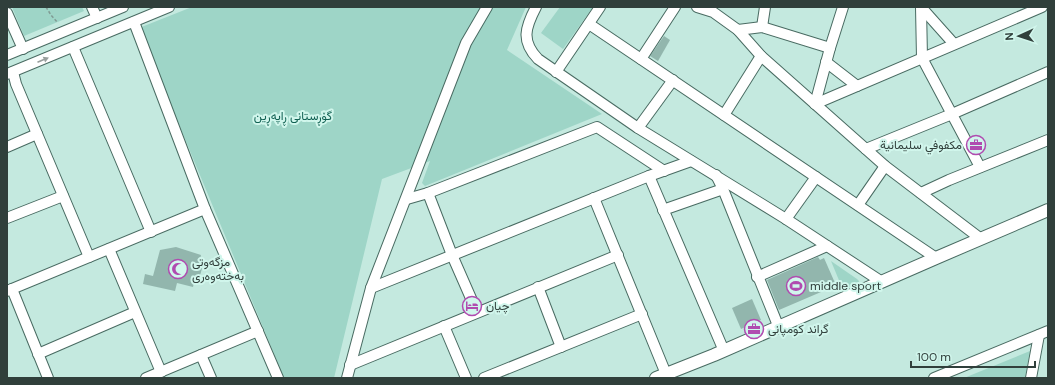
<svg xmlns="http://www.w3.org/2000/svg" width="1055" height="385" viewBox="0 0 1055 385" font-family="'DM Sans',Vazirmatn,sans-serif">
	<style>
		.green { fill: #9ed5c7 }
		.building { fill: #92b6ad }
		.lines { fill: none; stroke-linecap: round; stroke-linejoin: round }
		.minor-casing { stroke: #496b62; stroke-width: 12 }
		.major-casing { stroke: #496b62; stroke-width: 14 }
		.path { stroke: #809b94; stroke-width: 1.5; stroke-dasharray: 3 2; stroke-linecap: butt }
		.minor { stroke: #fff; stroke-width: 10 }
		.major { stroke: #fff; stroke-width: 12 }
		.oneway { fill: #989f9d }
		.labels { text-anchor: middle; dominant-baseline: central; stroke-width: 4; stroke-linejoin: round; paint-order: stroke }
		.park-label { font-size: 12px; fill: #0f5f51; stroke: #d1f6ec }
		.poi-label { font-size: 12px; fill: #303f3b; stroke: #d1f6ec; text-anchor: start }
	</style>
	<rect width="100%" height="100%" fill="#c4e9df"/>
	<!-- green -->
	<g class="green">
		<polygon points="12,7 82,7 84,11 24,36"/>
		<polygon points="192,7 526,7 507,50 602,114 425,186 422,183 430,161 382,179 334,378 284,378 139,28"/>
		<polygon points="560,7 593,7 563,49 541,33"/>
		<polygon points="831,261 857,279 859,281 858,284 843,290"/>
		<polygon points="1030,351 1025,378 964,378"/>
	</g>
	<!-- building -->
	<g class="building">
		<polygon points="664,36 670,40 658,61 650,56"/>
		<polygon points="176,247 201,255 199,264 203,265 199,279 195,278 193,287 177,283 175,291 143,284 145,274 153,276 160,250"/>
		<polygon points="818,257 820,260 824,258 835,283 820,289 821,292 779,310 767,280"/>
		<polygon points="752,299 761,320 741,329 732,308"/>
	</g>
	<g class="lines">
		<!-- minor casing -->
		<g class="minor-casing">
			<g id="minor">
				<polyline points="92,7 97,18"/>
				<path d="M536 7C525 28 521 41 538 59L638 128 786 219 882 282"/>
				<polyline points="697,7 713,12 738,30 761,56 885,166 981,239"/>
				<polyline points="921,7 922,58 980,167"/>
				<polyline points="921,7 954,44"/>
				<polyline points="7,13 23,49"/>
				<polyline points="134,22 205,209 278,378"/>
				<polyline points="589,24 936,258"/>
				<polyline points="762,27 765,7"/>
				<polyline points="738,30 762,27 830,48"/>
				<polyline points="73,47 151,232"/>
				<polyline points="7,55 123,7"/>
				<polyline points="641,59 675,7"/>
				<polyline points="826,62 857,86"/>
				<polyline points="13,72 16,84 89,257"/>
				<polyline points="556,72 600,7"/>
				<polyline points="7,74 169,7"/>
				<polyline points="815,104 1042,7"/>
				<polyline points="815,104 830,48 843,7"/>
				<polyline points="724,115 761,56"/>
				<polyline points="638,128 673,80"/>
				<polyline points="7,147 37,134"/>
				<polyline points="866,149 952,114 1048,72"/>
				<polyline points="716,175 723,189 779,328"/>
				<polyline points="649,176 724,351"/>
				<polyline points="428,193 452,255 477,312"/>
				<polyline points="921,193 949,180 1048,140"/>
				<polyline points="594,198 666,374"/>
				<polyline points="407,199 428,193 597,127 664,171"/>
				<polyline points="858,205 885,166"/>
				<polyline points="663,210 723,189"/>
				<polyline points="7,218 63,196"/>
				<polyline points="786,219 816,177"/>
				<polyline points="109,249 161,372"/>
				<polyline points="757,277 827,246"/>
				<polyline points="538,287 561,347"/>
				<polyline points="371,288 649,176 691,161"/>
				<polyline points="12,289 48,378"/>
				<polyline points="7,291 205,209"/>
				<polyline points="444,326 466,378"/>
				<polyline points="38,354 135,312"/>
				<polyline points="201,355 211,378"/>
				<polyline points="350,365 618,255"/>
				<polyline points="146,378 258,331"/>
				<polyline points="347,378 371,288 466,43 487,7"/>
				<polyline points="484,378 642,314"/>
				<polyline points="934,378 1048,331"/>
				<polyline points="1031,378 1039,335"/>
			</g>
		</g>
		<!-- major casing -->
		<g class="major-casing">
			<polyline id="major" points="656,378 714,355 936,258 1048,210"/>
		</g>
		<!-- path -->
		<polyline class="path" points="46,7 51,15 58,23"/>
		<!-- minor -->
		<use href="#minor" class="minor"/>
		<!-- major -->
		<use href="#major" class="major"/>
	</g>
	<!-- one-way arrows -->
	<defs><path id="oneway-solid" d="M-6-.8H1V-3.2L6.5 0L1 3.2V.8H-6Z"/></defs>
	<use class="oneway" href="#oneway-solid" transform="translate(43 60) rotate(-23)"/>
	<!-- icons -->
	<defs>
		<g id="office-ring" transform="scale(1)"><circle r="9.5" fill="#d1f6ec" stroke="#b04bb0" stroke-width="1.5"/><path d="M-6-3h4V-5.5h4V-3h4V5H-6ZM-1-4.5V-3h2v-1.5ZM-6 0V1H6V0Z" fill="#b04bb0"/></g>
		<g id="mosque-ring" transform="scale(1)"><circle r="9.5" fill="#d1f6ec" stroke="#b04bb0" stroke-width="1.5"/><path d="M3.5-4.9A6 6 0 1 0 3.5 4.9A5 5 0 1 1 3.5-4.9Z" fill="#b04bb0"/></g>
		<g id="stadium-ring" transform="scale(1)"><circle r="9.5" fill="#d1f6ec" stroke="#b04bb0" stroke-width="1.5"/><path d="M0-5a6.5 5 0 1 0 0 10a6.5 5 0 1 0 0-10ZM-3.5-1.8h7v3.6h-7Z" fill="#b04bb0"/></g>
		<g id="hotel-ring" transform="scale(1)"><circle r="9.5" fill="#d1f6ec" stroke="#b04bb0" stroke-width="1.5"/><path d="M-6-4.5h1.5V1H6V5H4.5V3h-9V5H-6ZM-4 0a1.8 1.8 0 1 1 3.6 0ZM.5 0V-2.5h3Q6-2.5 6 0Z" fill="#b04bb0"/></g>
	</defs>
	<g fill-rule="evenodd">
		<use href="#office-ring" x="976" y="145"/>
		<use href="#mosque-ring" x="178" y="269"/>
		<use href="#stadium-ring" x="796" y="286"/>
		<use href="#hotel-ring" x="472" y="306"/>
		<use href="#office-ring" x="754" y="329"/>
	</g>
	<g class="labels">
		<!-- park labels -->
		<g class="park-label">
			<text x="293" y="116">گۆڕستانی ڕاپەڕین</text>
		</g>
		<!-- poi labels -->
		<g class="poi-label">
			<text x="962" y="145" text-anchor="end">مكفوفي سليمانية</text>
			<text x="192" y="262">مزگەوتی<tspan x="192" dy="14">بەختەوەری</tspan></text>
			<text x="810" y="286">middle sport</text>
			<text x="486" y="306">چيان</text>
			<text x="768" y="329">گراند كومپانى</text>
		</g>
	</g>
	<!-- border -->
	<rect width="1055" height="385" fill="none" stroke="#303f3b" stroke-width="16"/>
	<!-- north arrow -->
	<g transform="translate(1019 36) rotate(267)" stroke="#d1f6ec" stroke-width="3" paint-order="stroke">
	<path d="M0-3L7 15L0 10L-7 15Z" fill="#303f3b"/>
	<text y="-6" font-size="11" font-weight="bold" text-anchor="middle" fill="#303f3b">N</text>
	</g>
	<!-- scale -->
	<path d="M911 361v6h124v-6" fill="none" stroke="#303f3b" stroke-width="2"/>
	<text x="917" y="361" font-size="12" fill="#303f3b" stroke="#d1f6ec" stroke-width="3" paint-order="stroke">100 m</text>
</svg>
